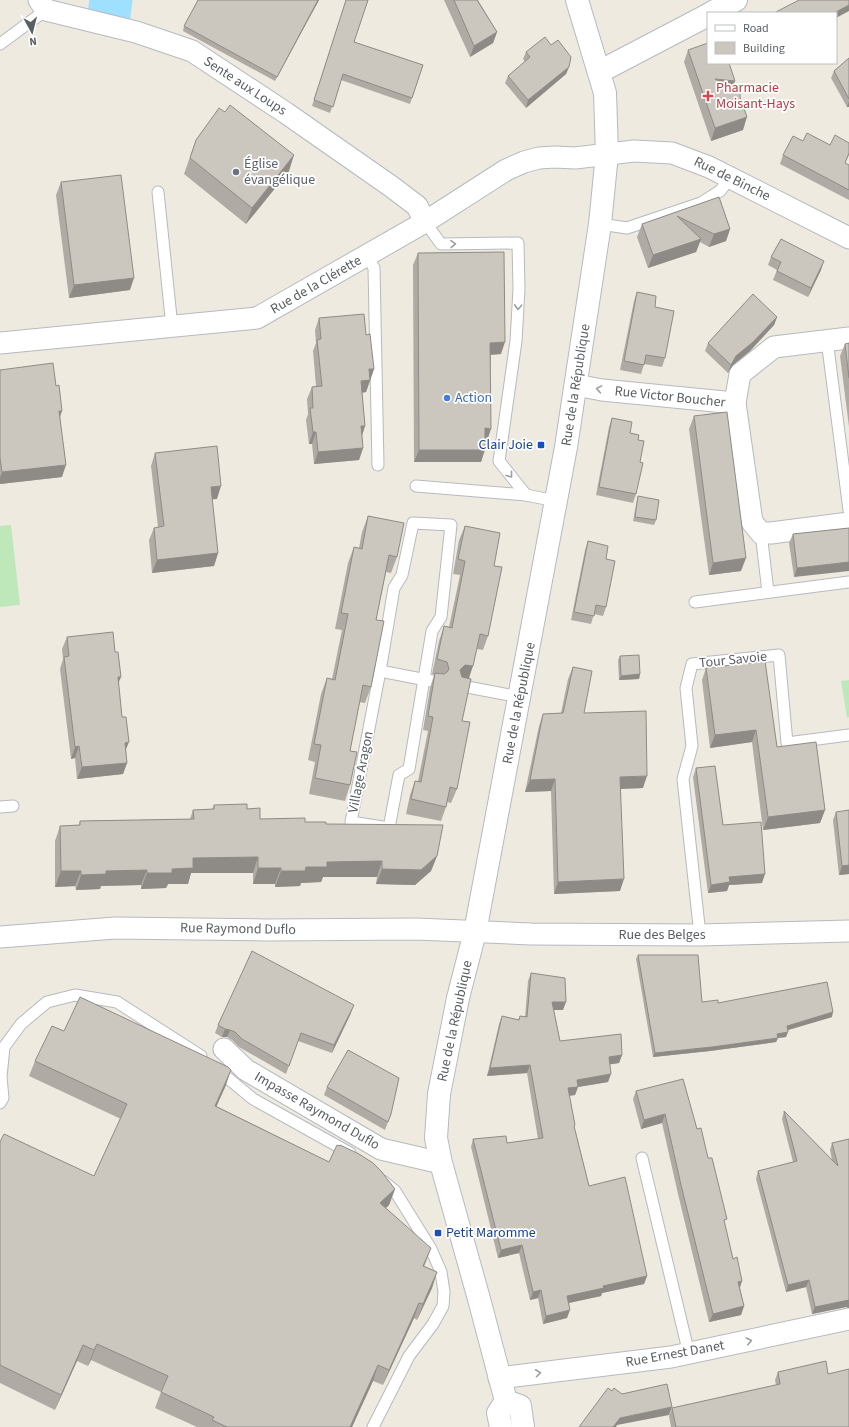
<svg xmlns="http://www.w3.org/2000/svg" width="849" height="1427" viewBox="0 0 849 1427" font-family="'Source Sans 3',sans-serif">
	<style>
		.green { fill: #bee8ba }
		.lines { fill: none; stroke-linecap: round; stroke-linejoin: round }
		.river { stroke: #9fdfff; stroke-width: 43 }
		.service-casing { stroke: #b6babf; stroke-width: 13 }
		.minor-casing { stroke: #b6babf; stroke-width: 23 }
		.tertiary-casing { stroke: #b6babf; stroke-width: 24 }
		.service { stroke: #fff; stroke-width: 11 }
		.minor { stroke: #fff; stroke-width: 21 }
		.tertiary { stroke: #fff; stroke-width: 22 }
		.wall { fill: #afaba4 }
		.shaded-wall { fill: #8e8b86 }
		.building { fill: #cbc7bf; stroke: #8e8b86 }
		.oneway { stroke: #9b9fa1 }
		.health-dot { fill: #e0444e; stroke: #fff; stroke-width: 1.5 }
		.worship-dot { fill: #6b7280; stroke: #fff; stroke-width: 1.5 }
		.shop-dot { fill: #3f7fe0; stroke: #fff; stroke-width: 1.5 }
		.transit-dot { fill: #1a4fb4; stroke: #fff; stroke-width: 1.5 }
		.labels { text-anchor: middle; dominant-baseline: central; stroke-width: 3.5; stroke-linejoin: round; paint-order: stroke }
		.street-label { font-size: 14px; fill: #595f63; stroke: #fff }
		.health-label { font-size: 14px; fill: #be3a42; stroke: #fff; text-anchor: start }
		.worship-label { font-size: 14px; fill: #5b616d; stroke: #fff; text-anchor: start }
		.shop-label { font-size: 14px; fill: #366cbe; stroke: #fff; text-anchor: start }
		.transit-label { font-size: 14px; fill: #164399; stroke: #fff; text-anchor: end }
	</style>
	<rect width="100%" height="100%" fill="#eeeae0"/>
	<!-- green -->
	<g class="green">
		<polygon points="11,525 20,605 0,607 0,526"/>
		<polygon points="849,680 849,717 847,718 841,681"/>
	</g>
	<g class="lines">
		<!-- river -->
		<polyline class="river" points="109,15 111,0"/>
		<!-- service casing -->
		<g class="service-casing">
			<g id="service">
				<polyline points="0,44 46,10"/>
				<polyline points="158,192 172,327"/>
				<polyline points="425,222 441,244 518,243 519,289 516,341 499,461 526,495"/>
				<polyline points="600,224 627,228 701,203 720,191 731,177"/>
				<polyline points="367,256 374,268 378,465"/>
				<polyline points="827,340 849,510"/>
				<polyline points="416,486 526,495 556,501"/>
				<polygon points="413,523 451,525 441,617 432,631 409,769 399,775 389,828 351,822 380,671 394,588 402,575"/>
				<polyline points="761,533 768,592"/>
				<polyline points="695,602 849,582"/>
				<polyline points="380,671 437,682"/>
				<polyline points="462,686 520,697"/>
				<polyline points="0,807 13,806"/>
				<polyline points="700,935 683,779 692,746 686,688 692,664 779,655 787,743 849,735"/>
				<polyline points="218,1070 253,1099 350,1153"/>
				<polyline points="0,1103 3,1098 1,1077 4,1047 21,1024 47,1002 75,995 117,1002 201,1056"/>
				<polyline points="642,1158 689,1354"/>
				<polyline points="373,1427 409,1356 433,1324 443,1306 444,1292 441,1272 431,1249 395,1191 383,1181"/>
			</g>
		</g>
		<!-- minor casing -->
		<g class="minor-casing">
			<g id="minor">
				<polyline points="39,0 46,10 136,32 192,51 286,113 392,187 417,206 425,222"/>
				<polyline points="849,338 774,347 740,374 735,403 752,522 761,533 771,533 849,523"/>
				<polyline points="0,343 257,318 425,222 506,170 524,162 539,158 555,157 575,158 634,151 672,153 709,167 849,238"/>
				<polyline points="576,385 602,390 735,403"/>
				<polyline points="0,937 115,928 266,930 417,929 531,934 700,935 849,931"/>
				<polyline points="224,1049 246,1070 381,1149 441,1163"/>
				<polyline points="499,1378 671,1357 849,1319"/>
			</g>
		</g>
		<!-- tertiary casing -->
		<g class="tertiary-casing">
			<g id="tertiary">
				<polyline points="711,13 736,0"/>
				<polyline points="599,72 708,15"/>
				<polyline points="506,1401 520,1406 523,1427"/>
				<polyline points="501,1427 498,1413 506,1401 479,1299 441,1163 436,1138 439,1094 458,998 475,932 566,447 600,224 607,154 605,93 577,0"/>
			</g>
		</g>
		<!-- service -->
		<use href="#service" class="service"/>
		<!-- minor -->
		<use href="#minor" class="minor"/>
		<!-- tertiary -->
		<use href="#tertiary" class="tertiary"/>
	</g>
	<!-- wall -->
	<g class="wall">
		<polygon points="319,0 275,81 183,31 184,26"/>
		<polygon points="346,0 354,42 423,65 410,104 341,80 330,113 312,106"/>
		<polygon points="444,0 478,0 497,32 493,43 470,57"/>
		<polygon points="551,45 569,67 566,74 526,108 505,83 508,76 525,62 523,59 526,52"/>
		<polygon points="688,50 743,130 711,141 684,62"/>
		<polygon points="849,58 849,107 847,107 831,78 834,71"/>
		<polygon points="196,140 289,171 246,224 184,174"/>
		<polygon points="803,141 830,145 849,143 849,155 845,163 849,165 849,200 780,164 783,155"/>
		<polygon points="61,182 130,290 69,298 56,195"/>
		<polygon points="719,197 730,229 726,241 709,247 700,242 696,252 648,268 637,237 642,224"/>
		<polygon points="418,253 501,354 491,355 487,441 485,441 481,462 414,462 413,265"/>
		<polygon points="771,257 821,270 808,297 773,280 777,270 768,265"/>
		<polygon points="637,292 655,307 665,358 662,367 644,364 641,374 620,370 634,301"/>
		<polygon points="777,317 774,325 750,351 733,365 728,373 705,351 708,343"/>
		<polygon points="319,318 366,335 374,369 366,392 362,393 365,426 362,436 363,448 359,460 314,464 312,444 309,444 306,420 308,414 307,399 312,387 316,386 313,351 316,343 315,330"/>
		<polygon points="849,343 849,427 840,356 845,344"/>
		<polygon points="0,370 60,416 62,477 0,484"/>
		<polygon points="694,416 741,571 709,575 689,429"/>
		<polygon points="612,418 630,433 640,462 636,494 633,503 596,495 609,427"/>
		<polygon points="155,453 217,499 212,499 218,553 214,566 152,573 149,540 154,528 158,527 151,466"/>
		<polygon points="638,496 656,520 654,525 633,521 637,500"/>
		<polygon points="368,516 397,557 391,573 386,572 376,620 371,687 365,703 359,702 350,751 350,785 345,801 309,794 315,762 308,760 321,694 327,678 332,679 342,630 335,629 348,563 354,547 359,548 362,532"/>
		<polygon points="465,526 494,566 488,636 483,650 477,649 469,679 462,721 457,789 451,803 447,802 446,807 441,821 406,814 410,795 415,781 418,781 428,731 423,730 430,688 434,675 432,674 439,641 444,626 449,627 460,575 453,574 459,540"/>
		<polygon points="849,528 794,577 789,543 793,534"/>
		<polygon points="588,541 606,559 606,607 603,616 594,614 591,624 571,620 585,550"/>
		<polygon points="67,637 118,684 127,763 123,774 77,779 75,758 71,759 60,669 63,659 62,649"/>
		<polygon points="620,656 640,674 639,679 619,680 618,660"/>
		<polygon points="573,667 584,713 643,788 621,789 620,891 554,894 551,791 525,792 539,726 543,714 561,713 568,679"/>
		<polygon points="706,668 825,810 820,823 763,830 752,742 710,748 702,680"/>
		<polygon points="696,768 723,825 762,883 729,885 727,891 708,893 693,777"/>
		<polygon points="214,805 247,809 260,819 326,824 437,856 431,871 415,885 376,884 377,877 323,877 321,882 301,883 300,886 275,887 275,884 253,884 253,873 191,873 188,884 168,884 166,888 141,889 141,885 101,886 100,889 76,890 75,886 55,887 55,841 60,826 79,825 80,821 190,819 193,810 212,809"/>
		<polygon points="836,812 849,874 839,875 833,820"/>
		<polygon points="638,955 702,1002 832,1017 787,1030 786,1037 778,1038 776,1042 710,1051 653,1057 636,959"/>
		<polygon points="531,973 563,1010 554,1010 560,1041 622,1055 619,1063 610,1064 608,1082 578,1087 575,1095 569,1096 575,1125 574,1127 589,1186 647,1276 644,1284 602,1293 601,1296 569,1303 567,1318 543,1324 538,1298 530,1300 519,1253 498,1258 471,1147 473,1139 507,1143 538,1139 527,1073 487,1076 499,1024 502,1016 518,1020 520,1016 525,1017 528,981"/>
		<polygon points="351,1013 332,1053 298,1041 286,1074 239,1047 232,1040 227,1037 222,1037 215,1033 218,1025"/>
		<polygon points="64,1031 226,1085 216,1106 329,1162 395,1189 389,1205 386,1208 424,1266 437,1272 432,1288 417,1320 414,1318 383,1385 373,1381 352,1427 197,1427 155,1408 161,1392 91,1360 88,1366 77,1361 55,1410 0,1383 0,1142 94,1176 121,1119 29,1076 35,1061"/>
		<polygon points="327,1087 391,1114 385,1130 324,1095"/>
		<polygon points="636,1091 697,1129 725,1225 733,1259 742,1281 740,1288 744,1306 741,1315 709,1322 678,1194 662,1123 641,1129 633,1099"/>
		<polygon points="784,1111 832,1160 830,1150 832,1143 849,1139 849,1308 846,1307 812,1314 806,1287 786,1292 756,1179 758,1171 793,1162 782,1119"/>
		<polygon points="778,1372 828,1374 849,1427 671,1427 669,1416 672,1408 776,1385 775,1380"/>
	</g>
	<!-- shaded-wall -->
	<g class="shaded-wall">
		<polygon points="318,0 319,0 275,81 277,77"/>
		<polygon points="849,5 849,11 836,18 836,13 834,13"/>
		<polygon points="497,32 493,43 470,57 474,46"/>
		<polygon points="569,67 566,74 526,108 528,100"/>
		<polygon points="715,79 735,81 730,94"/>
		<polygon points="849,101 849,107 847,107"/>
		<polygon points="747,117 743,130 711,141 715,128"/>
		<polygon points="294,155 289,171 246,224 252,208"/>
		<polygon points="730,229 726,241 709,247 714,234"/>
		<polygon points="701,239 696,252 648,268 653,255"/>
		<polygon points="824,261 821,270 808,297 811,288"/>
		<polygon points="134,278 130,290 69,298 74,285"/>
		<polygon points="777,317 774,325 750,351 733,365 728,373 731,365 736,356"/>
		<polygon points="505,342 501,354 486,355 490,343"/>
		<polygon points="369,369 374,369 366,392 357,393 361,381"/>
		<polygon points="59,411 62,411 58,423"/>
		<polygon points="361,426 365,426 361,438"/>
		<polygon points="485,428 491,429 487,441 480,441"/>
		<polygon points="313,432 316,432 312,444 309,444"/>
		<polygon points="363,448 359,460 314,464 318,452"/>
		<polygon points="419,450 485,450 481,462 414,462"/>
		<polygon points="66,465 62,477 0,484 0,478 2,472"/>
		<polygon points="221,486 217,499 206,500 211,487"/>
		<polygon points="218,553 214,566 152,573 157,560"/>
		<polygon points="746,558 741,571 709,575 713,563"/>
		<polygon points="849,562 849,571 794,577 797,568"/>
		<polygon points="465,665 473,666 468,680 460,679 460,670"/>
		<polygon points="640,674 639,679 619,680 621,676"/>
		<polygon points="118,677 121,677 116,689"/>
		<polygon points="756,730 752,742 710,748 715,735"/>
		<polygon points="129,742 124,754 125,743"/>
		<polygon points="79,746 75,758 71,759 75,747"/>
		<polygon points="127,763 123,774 77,779 82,767"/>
		<polygon points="647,776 643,788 616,789 620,777"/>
		<polygon points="555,779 551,791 525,792 530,780"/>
		<polygon points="825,810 820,823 763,830 768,817"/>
		<polygon points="437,856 431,871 415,885 376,884 382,869"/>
		<polygon points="258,857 253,873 191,873 188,884 168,884 166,888 141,889 147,873 172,869 193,858"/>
		<polygon points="382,861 377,877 323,877 321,882 301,883 300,886 275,887 281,871 306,867 327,862"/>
		<polygon points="849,865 849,874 839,875 842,866"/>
		<polygon points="258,868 281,868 275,884 253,884"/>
		<polygon points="147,870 141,885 101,886 100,889 76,890 81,875 106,871"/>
		<polygon points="61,871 81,871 75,886 55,887"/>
		<polygon points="765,874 762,883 729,885 727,891 708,893 711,885 729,877"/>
		<polygon points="624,879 620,891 554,894 558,882"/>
		<polygon points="552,1002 566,1002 563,1010 549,1010"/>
		<polygon points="354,1005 351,1013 332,1053 334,1045"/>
		<polygon points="833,1012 832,1017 785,1031 787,1026"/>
		<polygon points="225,1029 230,1030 227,1037 222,1037"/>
		<polygon points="788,1032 786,1037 778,1038 776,1042 710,1051 653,1057 655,1053"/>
		<polygon points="622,1055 619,1063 606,1065 609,1057"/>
		<polygon points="530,1065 527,1073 487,1076 490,1068"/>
		<polygon points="231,1070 226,1085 210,1121 215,1106"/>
		<polygon points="611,1074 608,1082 578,1087 575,1095 565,1096 568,1088 577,1080"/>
		<polygon points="665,1114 662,1123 641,1129 644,1120"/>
		<polygon points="395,1189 389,1205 375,1218 380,1203"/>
		<polygon points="522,1245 519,1253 498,1258 501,1250"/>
		<polygon points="431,1248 425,1264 417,1281 423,1266"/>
		<polygon points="437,1272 432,1288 417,1320 423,1304"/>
		<polygon points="647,1276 644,1284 602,1293 601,1296 564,1304 567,1296 603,1286"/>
		<polygon points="809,1280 806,1287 786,1292 788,1285"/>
		<polygon points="742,1281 739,1289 738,1282"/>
		<polygon points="541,1290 538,1298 530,1300 533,1292"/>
		<polygon points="849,1300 849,1308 846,1307 812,1314 815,1307"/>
		<polygon points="419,1303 414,1318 383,1385 389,1370"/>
		<polygon points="744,1306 741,1315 709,1322 713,1314"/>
		<polygon points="570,1310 567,1318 543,1324 546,1316"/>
		<polygon points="97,1344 91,1360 88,1366 94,1350"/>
		<polygon points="83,1345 77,1361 55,1410 61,1395"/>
		<polygon points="378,1365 373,1381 352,1427 350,1427"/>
		<polygon points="672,1407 669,1415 617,1425 616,1427 613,1427 620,1418"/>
	</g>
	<!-- building -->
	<g class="building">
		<polygon points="198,0 318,0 277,77 184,26"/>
		<polygon points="346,0 368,0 354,42 423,65 412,98 343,74 333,107 314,100"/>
		<polygon points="454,0 477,0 497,32 474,46"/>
		<polygon points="799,0 849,0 849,5 834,13 774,13"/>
		<polygon points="545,37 551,45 558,40 571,57 569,67 528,100 508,76 530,57 526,52"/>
		<polygon points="708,43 708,63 729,63 735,81 715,79 740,93 740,97 747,117 715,128 688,50"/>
		<polygon points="849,58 849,99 834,71"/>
		<polygon points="230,105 294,155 252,208 190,158 196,140 219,108 225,112"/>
		<polygon points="807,133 830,145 835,135 849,143 849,153 845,163 849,165 849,190 783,155 793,136 803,141"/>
		<polygon points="121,175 134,278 74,285 61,182"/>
		<polygon points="719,197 730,229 714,234 677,216 701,239 653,255 642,224"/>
		<polygon points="781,239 824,261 811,288 777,271 781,262 771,257"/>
		<polygon points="504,252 505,342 490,343 491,429 485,428 485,450 419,450 418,253"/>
		<polygon points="637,292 656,296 655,307 674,311 665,358 646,355 644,365 624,361"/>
		<polygon points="753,294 777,317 753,342 736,356 731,365 708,343"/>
		<polygon points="364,314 366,335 370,334 374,369 369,369 370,380 361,381 365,426 361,426 363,448 318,452 316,432 313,432 310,408 313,408 312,387 322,386 317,340 321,339 319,318"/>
		<polygon points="849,343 849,378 845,344"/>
		<polygon points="53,363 56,386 59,385 62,411 59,411 66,465 2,472 0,458 0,370"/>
		<polygon points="727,412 746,558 713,563 694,416"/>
		<polygon points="612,418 632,422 630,433 639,435 638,440 644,441 640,462 643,463 636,494 599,487"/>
		<polygon points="217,446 221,486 211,487 218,553 157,560 154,528 164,526 155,453"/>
		<polygon points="638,496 659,500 656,520 635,517"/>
		<polygon points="368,516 404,523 397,557 389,555 376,620 384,621 371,687 363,685 350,751 357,752 350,785 315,778 321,745 314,744 327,678 335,680 348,614 341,613 354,547 362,549"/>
		<polygon points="465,526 500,533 494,566 502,567 488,636 480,634 473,666 465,665 460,670 462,677 471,679 462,721 470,722 457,789 450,787 446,807 411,799 415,781 421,782 433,717 428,716 435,673 444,674 447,672 449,669 447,662 437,659 444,626 452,628 465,561 458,559"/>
		<polygon points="849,528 849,562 797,568 793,534"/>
		<polygon points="588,541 608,546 606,559 615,561 606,607 596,605 594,616 574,612"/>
		<polygon points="113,632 115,652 118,652 121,677 118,677 122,717 126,717 129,742 125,743 127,763 82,767 79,746 75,747 64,657 69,656 67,637"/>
		<polygon points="639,655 640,674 621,676 620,656"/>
		<polygon points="765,661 777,747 816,742 825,810 768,817 756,730 715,735 706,668"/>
		<polygon points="573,667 592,671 584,713 646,711 647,776 620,777 624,879 558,882 555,779 530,780 543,714 563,713"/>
		<polygon points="715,766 723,825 761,822 765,874 729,877 730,882 711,885 696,768"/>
		<polygon points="247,804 247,809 260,808 260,819 305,818 305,822 326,822 326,824 443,825 437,856 421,870 382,869 382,861 327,862 327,867 306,867 305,871 281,871 281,868 258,868 258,857 193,858 193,868 172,869 172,873 147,873 147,870 106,871 106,874 81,875 81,871 61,871 60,826 80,825 80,821 194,819 193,810 214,809 214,805"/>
		<polygon points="849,810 849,865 842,866 836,812"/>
		<polygon points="252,951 354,1005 334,1045 301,1033 289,1066 242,1039 235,1032 230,1030 225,1029 218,1025"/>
		<polygon points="638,955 698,955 702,1002 718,1000 718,1003 827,982 833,1012 787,1026 788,1032 777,1034 778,1038 712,1047 655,1053"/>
		<polygon points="531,973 565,978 566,1002 552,1002 560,1041 621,1034 622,1055 609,1057 611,1074 577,1080 578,1087 568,1088 575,1125 574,1126 589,1186 625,1177 647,1276 603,1286 604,1288 567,1296 570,1310 546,1316 541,1290 533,1292 522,1245 501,1250 473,1139 506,1136 507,1143 543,1138 530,1065 490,1068 502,1016 519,1020 520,1016 527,1017"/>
		<polygon points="80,997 228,1067 231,1070 215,1106 329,1162 337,1145 340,1146 340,1145 359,1154 373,1163 381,1171 395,1189 380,1203 431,1248 423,1266 437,1272 423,1304 419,1303 389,1370 378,1365 350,1427 227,1427 212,1420 214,1417 161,1392 168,1376 97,1344 94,1350 83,1345 61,1395 0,1365 0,1142 4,1134 94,1176 127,1104 35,1061 52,1026 64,1031"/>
		<polygon points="348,1050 399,1078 391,1114 388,1122 327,1087"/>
		<polygon points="683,1079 697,1129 701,1128 708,1158 712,1158 727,1219 724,1220 733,1259 737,1257 742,1281 738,1282 744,1306 713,1314 681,1185 665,1114 644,1120 636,1091"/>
		<polygon points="784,1111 838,1166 832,1143 849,1139 849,1300 815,1307 809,1280 788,1285 758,1171 797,1161"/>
		<polygon points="826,1361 828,1374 849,1369 849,1427 676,1427 672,1408 780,1384 778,1372"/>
		<polygon points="667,1384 672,1407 620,1418 613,1427 579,1427 608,1388 612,1391 614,1388 622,1394"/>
	</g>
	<!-- one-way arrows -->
	<defs><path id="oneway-chevron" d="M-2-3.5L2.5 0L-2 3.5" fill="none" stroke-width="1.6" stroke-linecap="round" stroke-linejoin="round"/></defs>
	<g class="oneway">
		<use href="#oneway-chevron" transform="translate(453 244) rotate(-1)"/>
		<use href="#oneway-chevron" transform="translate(518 307) rotate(93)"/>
		<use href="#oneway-chevron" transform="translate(599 389) rotate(-170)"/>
		<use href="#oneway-chevron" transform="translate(510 475) rotate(52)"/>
		<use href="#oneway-chevron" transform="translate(749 1341) rotate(-12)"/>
		<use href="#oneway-chevron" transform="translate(538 1373) rotate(-7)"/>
	</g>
	<!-- markers -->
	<path class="health-dot" d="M706 90h4v4h4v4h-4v4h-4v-4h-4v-4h4z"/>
	<circle class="worship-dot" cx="236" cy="172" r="4"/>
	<circle class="shop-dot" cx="447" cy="398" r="4"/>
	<g class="transit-dot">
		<rect x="537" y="441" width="8" height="8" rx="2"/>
		<rect x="434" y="1229" width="8" height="8" rx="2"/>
	</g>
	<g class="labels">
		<!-- street labels -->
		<g class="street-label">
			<text transform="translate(245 86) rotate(33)">Sente aux Loups</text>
			<text transform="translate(732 179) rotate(26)">Rue de Binche</text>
			<text transform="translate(316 285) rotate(-30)">Rue de la Clérette</text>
			<text transform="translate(576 385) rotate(-81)">Rue de la République</text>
			<text transform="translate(670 397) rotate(6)">Rue Victor Boucher</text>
			<text transform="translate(733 660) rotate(-6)">Tour Savoie</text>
			<text transform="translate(519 703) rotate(-79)">Rue de la République</text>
			<text transform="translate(361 772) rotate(-79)">Village Aragon</text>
			<text transform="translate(238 929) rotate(1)">Rue Raymond Duflo</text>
			<text x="662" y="935">Rue des Belges</text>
			<text transform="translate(455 1021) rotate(-78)">Rue de la République</text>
			<text transform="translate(317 1111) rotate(30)">Impasse Raymond Duflo</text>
			<text transform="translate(675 1354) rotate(-10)">Rue Ernest Danet</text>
		</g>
		<!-- health labels -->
		<g class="health-label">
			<text x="716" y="88">Pharmacie<tspan x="716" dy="16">Moisant-Hays</tspan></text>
		</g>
		<!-- worship labels -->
		<g class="worship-label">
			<text x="244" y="164">Église<tspan x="244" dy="16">évangélique</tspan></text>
		</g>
		<!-- shop labels -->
		<g class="shop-label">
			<text x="455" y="398">Action</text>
		</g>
		<!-- transit labels -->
		<g class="transit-label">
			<text x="533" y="445">Clair Joie</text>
			<text x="446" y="1233" text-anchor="start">Petit Maromme</text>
		</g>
	</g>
	<!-- legend -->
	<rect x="707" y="12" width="130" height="52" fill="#ffffff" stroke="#bdbfc1"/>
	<rect x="715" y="25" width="20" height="6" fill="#ffffff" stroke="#bdbfc1"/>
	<text x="743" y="32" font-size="12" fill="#595f63">Road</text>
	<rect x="715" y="42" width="20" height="12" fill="#cbc7bf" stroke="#bdbfc1"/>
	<text x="743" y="52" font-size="12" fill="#595f63">Building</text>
	<!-- north arrow -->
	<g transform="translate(32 32) rotate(173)" stroke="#ffffff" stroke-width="3" paint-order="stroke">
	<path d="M0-3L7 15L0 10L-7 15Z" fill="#595f63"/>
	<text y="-6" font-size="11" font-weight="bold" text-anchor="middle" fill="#595f63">N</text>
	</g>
</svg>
